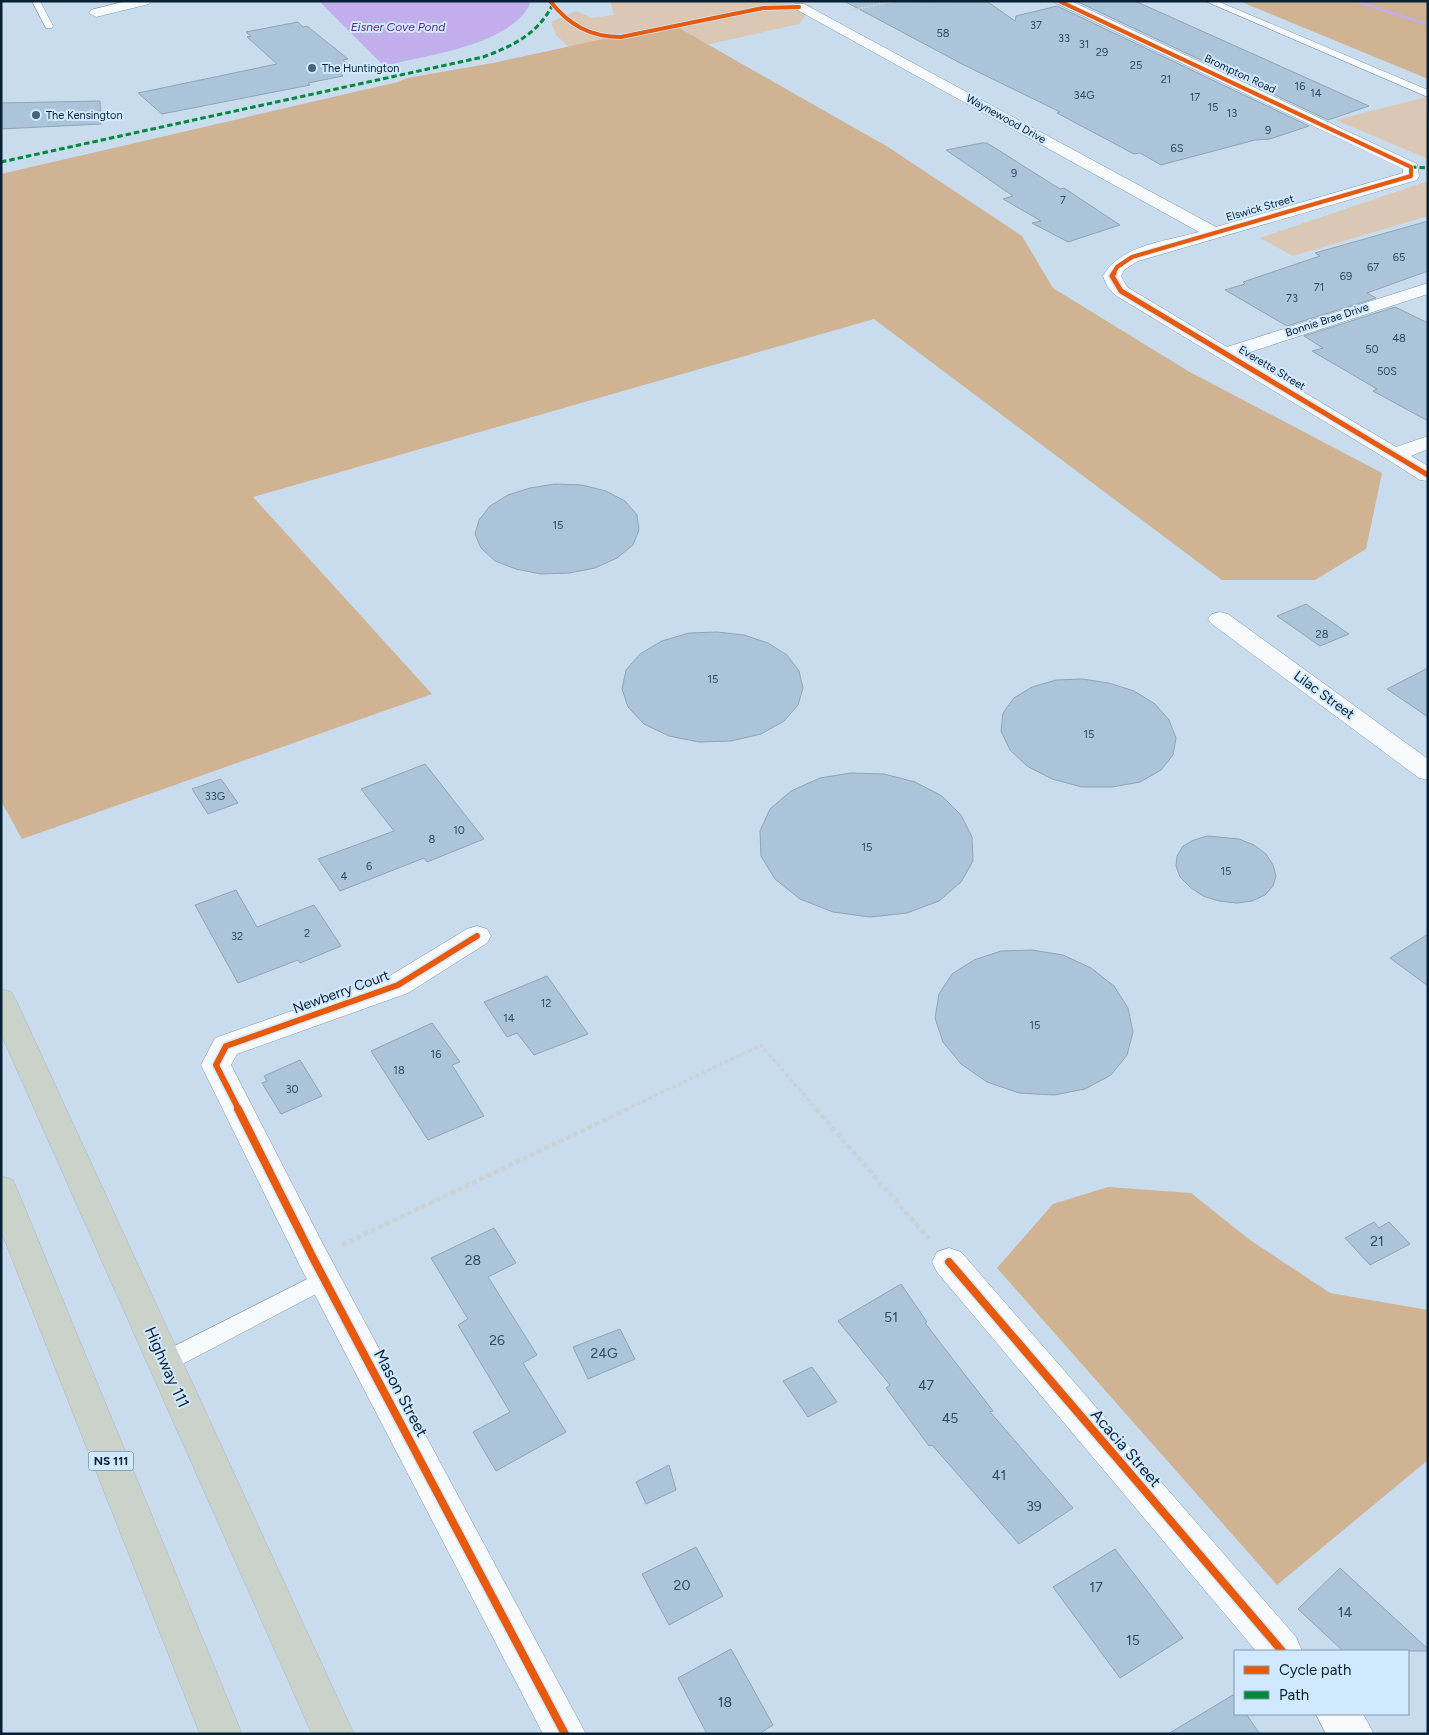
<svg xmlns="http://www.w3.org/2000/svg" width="1429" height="1735" viewBox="0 0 1429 1735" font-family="Figtree,sans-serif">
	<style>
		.green { fill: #dac7b4 }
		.forest { fill: #cfb393 }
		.water { fill: #c3aeec }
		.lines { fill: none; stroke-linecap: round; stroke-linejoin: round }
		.stream { fill: #c3aeec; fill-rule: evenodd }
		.building { fill: #acc4d9; stroke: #90a4b6 }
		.service-casing { stroke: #8499aa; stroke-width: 1 }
		.minor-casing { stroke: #8499aa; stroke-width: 1 }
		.motorway-casing { stroke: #acb9c4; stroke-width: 1 }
		.path-far2 { stroke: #cbd3d9; stroke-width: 2; stroke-dasharray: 2 1; stroke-linecap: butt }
		.path-far1 { stroke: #cbd3d9; stroke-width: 3; stroke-dasharray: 4 2.5; stroke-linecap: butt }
		.path { stroke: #cbd3d9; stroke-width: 4.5; stroke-dasharray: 5 3; stroke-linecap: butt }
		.service { fill: #f7fafc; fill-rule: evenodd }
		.minor { fill: #f7fafc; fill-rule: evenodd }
		.motorway { fill: #cbd2ca; fill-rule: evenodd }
		.quiet { stroke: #00873e; stroke-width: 3; stroke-dasharray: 5.5 3; stroke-linecap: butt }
		.cycleway-far3-casing { stroke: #d1e9ff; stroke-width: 5.5 }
		.cycleway-far2-casing { stroke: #d1e9ff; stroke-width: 8 }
		.cycleway-far1-casing { stroke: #d1e9ff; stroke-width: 9 }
		.cycleway-casing { stroke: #d1e9ff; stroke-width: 11 }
		.cycleway-far3 { stroke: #e8590c; stroke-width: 4 }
		.cycleway-far2 { stroke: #e8590c; stroke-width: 5 }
		.cycleway-far1 { stroke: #e8590c; stroke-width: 6 }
		.cycleway { stroke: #e8590c; stroke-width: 8 }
		.poi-dot { fill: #4b6274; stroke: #d1e9ff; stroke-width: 2 }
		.labels { text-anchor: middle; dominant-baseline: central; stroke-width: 4; stroke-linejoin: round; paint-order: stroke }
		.number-label { font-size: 11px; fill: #30495c }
		.far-poi-label { font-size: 11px; fill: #072033; stroke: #d1e9ff; text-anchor: start }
		.far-street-label { font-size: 11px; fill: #072033; stroke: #d1e9ff }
		.far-water-label { font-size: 12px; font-style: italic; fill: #5d2a87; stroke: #d1e9ff }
		.shield { fill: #d1e9ff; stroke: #445c70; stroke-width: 1 }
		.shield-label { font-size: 12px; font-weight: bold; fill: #072033 }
		.street-label { font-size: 14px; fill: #072033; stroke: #d1e9ff }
		.near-number-label { font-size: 14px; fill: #30495c }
		.near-street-label { font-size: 16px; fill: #072033; stroke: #d1e9ff }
	</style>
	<rect width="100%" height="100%" fill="#c8dcee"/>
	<!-- green -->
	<g class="green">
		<polygon points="610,1 796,1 813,6 799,24 679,51 572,50 556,35 551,22 576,11 592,18 614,15"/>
		<polygon points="1426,97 1428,159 1336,120"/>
		<polygon points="1428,181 1428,216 1293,256 1260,238"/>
	</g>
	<!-- forest -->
	<g class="forest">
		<polygon points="1239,1 1428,1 1428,79"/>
		<polygon points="672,24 888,147 1022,236 1053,288 1188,371 1382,473 1366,549 1315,580 1222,580 874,319 253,497 432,694 22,839 1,801 1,174 398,82 407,78 493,63"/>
		<polygon points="1108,1187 1191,1193 1250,1240 1330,1293 1428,1310 1428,1460 1277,1585 997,1268 1053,1204"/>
	</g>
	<!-- water -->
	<path class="water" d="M319 1H531C515 45 425 55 384 66Z"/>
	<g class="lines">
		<!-- stream -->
		<polygon class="stream" points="1351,1 1359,1 1428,23 1428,26"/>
	</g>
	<!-- building -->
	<g class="building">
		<polygon points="844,1 988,2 1015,21 1016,16 1057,6 1309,126 1270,139 1255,140 1161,165 1140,153 1134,154 1057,113 1060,112 962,64"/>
		<polygon points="1076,1 1135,1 1369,106 1328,120"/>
		<polygon points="298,22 303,27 307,26 348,59 343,60 355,70 339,73 343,76 308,83 310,85 162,114 138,93 277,64 247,37 251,36 246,32"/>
		<polygon points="100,101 101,124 1,129 1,103"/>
		<polygon points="982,143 987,143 1060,189 1064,188 1120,225 1068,242 1032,223 1041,221 1003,199 1013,196 946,150"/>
		<polygon points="1428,221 1428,271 1367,293 1376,298 1287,326 1225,290 1245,284 1243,282 1320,256 1315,253"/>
		<polygon points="1395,307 1428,323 1428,421 1373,391 1377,389 1312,351 1323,348 1304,336"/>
		<polygon points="555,484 582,485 606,491 625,501 637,515 639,530 633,545 617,558 595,568 569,573 541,574 516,569 495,561 481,548 475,534 479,520 490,506 508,495 530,488"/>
		<polygon points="1306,604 1349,634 1320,646 1277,616"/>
		<polygon points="717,632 744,635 768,643 787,655 799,671 803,688 798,705 784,721 761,734 731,741 699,742 669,736 644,724 628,707 622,689 626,670 640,654 662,641 689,633"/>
		<polygon points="1428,668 1428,717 1387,689"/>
		<polygon points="1082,679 1109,683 1134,691 1155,704 1169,720 1176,738 1173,755 1161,770 1140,782 1112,787 1082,787 1052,779 1027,766 1010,750 1001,731 1003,713 1014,698 1032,687 1056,680"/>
		<polygon points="425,764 484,839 427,862 424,858 340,891 318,859 394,831 361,789"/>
		<polygon points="851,773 884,774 915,782 942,796 961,815 972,837 973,861 961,882 939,901 907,913 870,917 833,912 800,899 775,879 761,856 760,831 770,809 791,791 820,778"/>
		<polygon points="221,779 238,803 208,814 192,789"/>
		<polygon points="1207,836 1239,839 1254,845 1266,854 1273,865 1276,876 1273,886 1265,895 1252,901 1237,903 1219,901 1203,896 1190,887 1180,877 1176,866 1177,856 1183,846 1194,840"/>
		<polygon points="236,890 257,927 314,905 341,946 300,963 298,960 238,983 195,905"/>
		<polygon points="1428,934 1428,986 1390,958"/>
		<polygon points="1032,950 1063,955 1091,968 1114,986 1128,1008 1133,1032 1127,1055 1111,1075 1085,1089 1054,1095 1019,1093 987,1082 961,1064 943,1042 935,1018 939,994 952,974 974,960 1001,951"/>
		<polygon points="547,976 588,1034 534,1055 517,1033 507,1037 484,1002"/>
		<polygon points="432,1023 460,1062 452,1065 484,1116 428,1140 371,1051"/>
		<polygon points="300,1060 322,1096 281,1114 262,1083 267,1081 264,1076"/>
		<polygon points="1374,1222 1379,1228 1389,1222 1410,1244 1370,1265 1345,1238"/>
		<polygon points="494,1228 516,1263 488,1277 537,1355 523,1363 566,1432 496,1471 473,1432 510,1412 458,1325 468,1319 431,1258"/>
		<polygon points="901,1284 927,1322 925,1323 993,1411 990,1412 1073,1508 1019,1544 932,1445 929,1446 886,1388 890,1385 838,1321"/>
		<polygon points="620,1329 635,1359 588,1379 573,1347"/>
		<polygon points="812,1367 837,1402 808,1417 783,1381"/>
		<polygon points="669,1465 676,1490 646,1504 636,1482"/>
		<polygon points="696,1547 723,1596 669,1625 642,1574"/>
		<polygon points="1115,1549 1183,1638 1120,1678 1053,1587"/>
		<polygon points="1340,1568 1428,1649 1428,1651 1343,1651 1298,1609"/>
		<polygon points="731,1649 773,1725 759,1734 707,1734 678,1678"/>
		<polygon points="1233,1695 1235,1698 1235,1714 1246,1714 1260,1734 1168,1734"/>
	</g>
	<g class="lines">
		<!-- service casing -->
		<g class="service-casing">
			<g id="service">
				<polygon points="32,1 40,1 53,26 52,28 46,28"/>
				<polygon points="1205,1 1217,1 1428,90 1428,97"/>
				<polygon points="325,1270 333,1273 336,1279 333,1285 173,1369 165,1372 157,1369 154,1362 157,1355"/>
			</g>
		</g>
		<!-- minor casing -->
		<g class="minor-casing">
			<g id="minor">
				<polygon points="126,1 151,1 149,4 96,17 89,13 91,10"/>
				<path d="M1052 1H1071L1417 164 1419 176 1417 180 1138 261 1124 270 1121 276 1127 287 1227 347 1428 283V294L1241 355 1396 447 1428 436V449L1411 456 1428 466V481L1420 480 1387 459 1115 295 1107 286 1103 276C1120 245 1167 241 1199 232L792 7 794 4H804L1216 227 1403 173V169Z"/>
				<polygon points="1220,612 1228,614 1428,759 1428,780 1419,778 1212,624 1208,619 1212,614"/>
				<polygon points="477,926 487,929 491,936 487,943 408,993 237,1054 231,1065 325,1248 586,1734 543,1734 301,1268 201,1065 215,1038 388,977 467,929"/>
				<polygon points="949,1248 961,1252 1296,1637 1302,1651 1256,1651 937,1272 932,1262 937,1252"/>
				<polygon points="1316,1714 1363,1714 1374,1734 1326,1734"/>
			</g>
		</g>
		<!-- motorway casing -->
		<g class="motorway-casing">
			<g id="motorway">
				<polygon points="1,989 11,992 16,1000 354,1734 312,1734 1,1034"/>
				<polygon points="1,1176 13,1180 17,1189 242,1734 200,1734 1,1231"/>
			</g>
		</g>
		<!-- path-far2 -->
		<polyline class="path-far2" points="852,10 895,1"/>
		<!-- path-far1 -->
		<polyline class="path-far1" points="625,1110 761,1045 817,1110"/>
		<!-- path -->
		<g class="path">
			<polyline points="816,1109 929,1239"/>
			<polyline points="342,1245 628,1109"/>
		</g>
		<!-- service -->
		<use href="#service" class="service"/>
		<!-- minor -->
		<use href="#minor" class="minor"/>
		<!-- motorway -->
		<use href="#motorway" class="motorway"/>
		<!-- quiet -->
		<g class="quiet">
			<path d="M1 162 483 57C513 46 538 34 553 4"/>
			<polyline points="1411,167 1428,168"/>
		</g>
		<!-- cycleway-far3 casing -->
		<g class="cycleway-far3-casing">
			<g id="cycleway-far3">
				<path d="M550 1C569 25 590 37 621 37L763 8 799 7"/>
				<polyline points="1059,1 1411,167 1411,176 1132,257 1117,267 1113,274"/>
			</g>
		</g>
		<!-- cycleway-far2 casing -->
		<g class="cycleway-far2-casing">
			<polyline id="cycleway-far2" points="1114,273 1112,276 1121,291 1428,475"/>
		</g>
		<!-- cycleway-far1 casing -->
		<g class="cycleway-far1-casing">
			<polyline id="cycleway-far1" points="239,1110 216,1065 226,1046 398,985 477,936"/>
		</g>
		<!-- cycleway casing -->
		<g class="cycleway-casing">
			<g id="cycleway">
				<polyline points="238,1109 313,1258 565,1734"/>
				<polyline points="949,1262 1282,1651"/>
			</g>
		</g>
		<!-- cycleway-far3 -->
		<use href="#cycleway-far3" class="cycleway-far3"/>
		<!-- cycleway-far2 -->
		<use href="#cycleway-far2" class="cycleway-far2"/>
		<!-- cycleway-far1 -->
		<use href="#cycleway-far1" class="cycleway-far1"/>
		<!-- cycleway -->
		<use href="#cycleway" class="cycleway"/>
	</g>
	<!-- markers -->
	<g class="poi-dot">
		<circle cx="312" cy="68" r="5"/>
		<circle cx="36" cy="115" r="5"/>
	</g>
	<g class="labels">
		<!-- number labels -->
		<g class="number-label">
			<text x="1036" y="25">37</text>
			<text x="943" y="33">58</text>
			<text x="1064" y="38">33</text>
			<text x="1084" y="44">31</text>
			<text x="1102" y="52">29</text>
			<text x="1136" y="65">25</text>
			<text x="1166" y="79">21</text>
			<text x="1300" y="86">16</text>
			<text x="1316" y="93">14</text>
			<text x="1084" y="95">34G</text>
			<text x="1195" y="97">17</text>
			<text x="1213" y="107">15</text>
			<text x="1232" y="113">13</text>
			<text x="1268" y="130">9</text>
			<text x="1177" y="148">6S</text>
			<text x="1014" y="173">9</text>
			<text x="1063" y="200">7</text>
			<text x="1399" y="257">65</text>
			<text x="1373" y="267">67</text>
			<text x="1346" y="276">69</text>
			<text x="1319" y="287">71</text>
			<text x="1292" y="298">73</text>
			<text x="1399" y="338">48</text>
			<text x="1372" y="349">50</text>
			<text x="1387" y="371">50S</text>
			<text x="558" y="525">15</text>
			<text x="1322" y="634">28</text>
			<text x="713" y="679">15</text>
			<text x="1089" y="734">15</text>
			<text x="215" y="796">33G</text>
			<text x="459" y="830">10</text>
			<text x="432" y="839">8</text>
			<text x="867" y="847">15</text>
			<text x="369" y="866">6</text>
			<text x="1226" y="871">15</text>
			<text x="344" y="876">4</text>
			<text x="307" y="933">2</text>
			<text x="237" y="936">32</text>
			<text x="546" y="1003">12</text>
			<text x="509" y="1018">14</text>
			<text x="1035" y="1025">15</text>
			<text x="436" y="1054">16</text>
			<text x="399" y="1070">18</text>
			<text x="292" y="1089">30</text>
		</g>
		<!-- far-poi labels -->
		<g class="far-poi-label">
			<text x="322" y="68">The Huntington</text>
			<text x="46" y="115">The Kensington</text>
		</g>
		<!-- far-street labels -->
		<g class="far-street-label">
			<text transform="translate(1240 74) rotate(25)">Brompton Road</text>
			<text transform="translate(1006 119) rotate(29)">Waynewood Drive</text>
			<text transform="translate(1260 208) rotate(-16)">Elswick Street</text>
			<text transform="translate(1327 320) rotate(-18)">Bonnie Brae Drive</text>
			<text transform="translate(1272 368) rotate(31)">Everette Street</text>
		</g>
		<!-- far-water labels -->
		<g class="far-water-label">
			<text x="398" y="27">Eisner Cove Pond</text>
		</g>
		<!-- shield labels -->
		<rect class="shield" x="88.5" y="1451.5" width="45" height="19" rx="4"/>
		<g class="shield-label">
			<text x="111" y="1461">NS 111</text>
		</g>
		<!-- street labels -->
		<g class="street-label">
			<text transform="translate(1324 695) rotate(36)">Lilac Street</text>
			<text transform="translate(341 992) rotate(-20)">Newberry Court</text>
		</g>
		<!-- near-number labels -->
		<g class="near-number-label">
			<text x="1377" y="1241">21</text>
			<text x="473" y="1260">28</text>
			<text x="891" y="1317">51</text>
			<text x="497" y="1340">26</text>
			<text x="604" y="1353">24G</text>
			<text x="926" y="1385">47</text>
			<text x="950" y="1418">45</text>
			<text x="999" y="1475">41</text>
			<text x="1034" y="1506">39</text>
			<text x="682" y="1585">20</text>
			<text x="1096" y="1587">17</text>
			<text x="1345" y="1612">14</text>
			<text x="1133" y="1640">15</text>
			<text x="725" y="1702">18</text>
		</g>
		<!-- near-street labels -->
		<g class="near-street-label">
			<text transform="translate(167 1367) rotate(66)">Highway 111</text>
			<text transform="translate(401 1393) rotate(62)">Mason Street</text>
			<text transform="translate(1126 1448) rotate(49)">Acacia Street</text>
		</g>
	</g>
	<!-- border -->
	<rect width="1429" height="1735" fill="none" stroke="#072033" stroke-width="5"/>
	<!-- legend -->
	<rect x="1234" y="1650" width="175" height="65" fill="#d1e9ff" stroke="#8099ad"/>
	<rect x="1244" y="1666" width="25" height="8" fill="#e8590c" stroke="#8099ad"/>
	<text x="1279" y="1675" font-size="15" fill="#072033">Cycle path</text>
	<rect x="1244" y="1691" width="25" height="8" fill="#00873e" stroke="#8099ad"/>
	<text x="1279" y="1700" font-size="15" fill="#072033">Path</text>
</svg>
